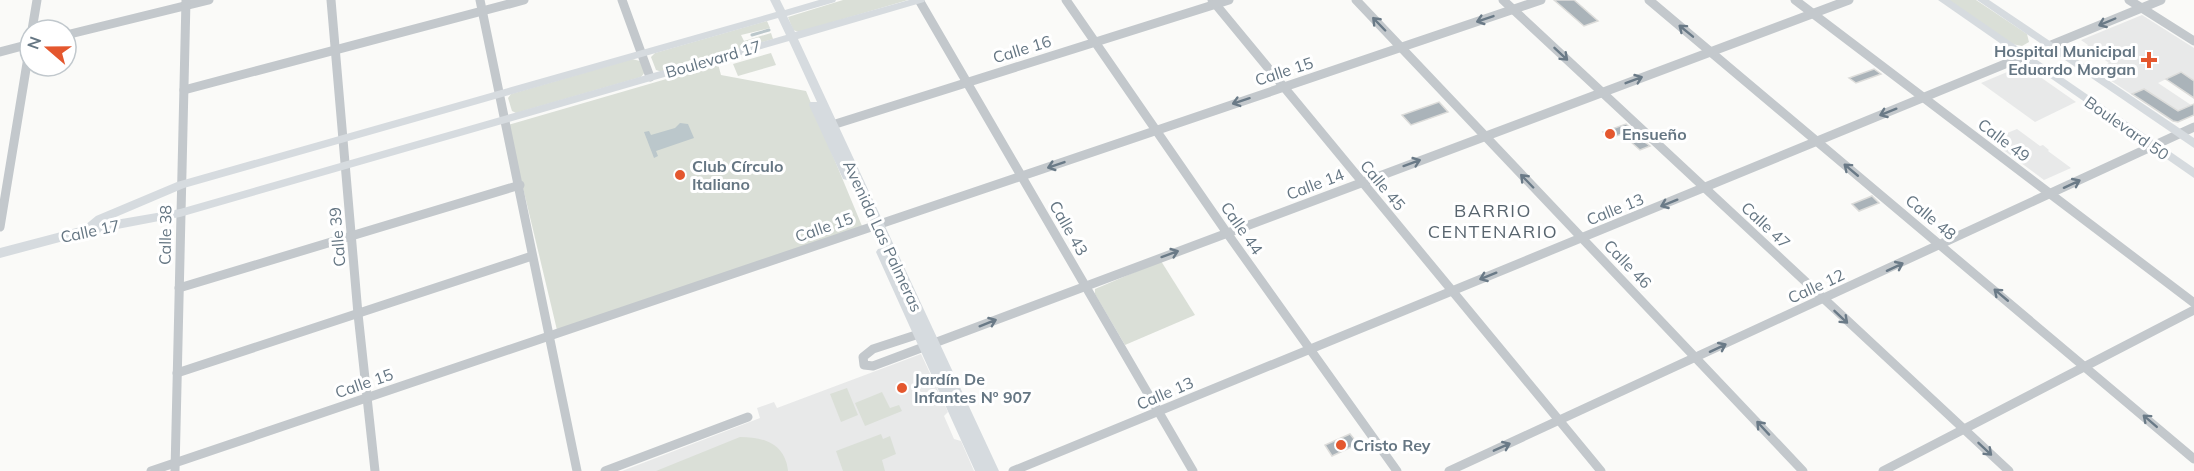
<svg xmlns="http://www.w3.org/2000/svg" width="2194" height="471" viewBox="0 0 2194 471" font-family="Mulish,sans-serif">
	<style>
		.built { fill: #e8e9e9 }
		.green { fill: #dadfd7 }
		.water { fill: #bbc7cb }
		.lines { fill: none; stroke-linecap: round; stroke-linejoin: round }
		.stream { stroke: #bbc7cb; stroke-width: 3 }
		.building { fill: #aab3b9; stroke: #dcdcda; stroke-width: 1.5 }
		.street { stroke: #c3c8cc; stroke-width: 9 }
		.secondary { fill: #d6dbdf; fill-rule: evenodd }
		.oneway { stroke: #6a7a87 }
		.poi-dot { fill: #e4572e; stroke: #fff; stroke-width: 2 }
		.labels { text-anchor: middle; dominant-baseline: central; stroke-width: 6; stroke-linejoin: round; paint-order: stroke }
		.street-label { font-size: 16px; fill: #657683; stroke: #fff }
		.poi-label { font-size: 16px; font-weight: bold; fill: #657683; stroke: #fff; text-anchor: start }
		.neighbourhood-label { font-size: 18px; letter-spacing: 1.5px; fill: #57646e; stroke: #fff }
	</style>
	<rect width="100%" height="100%" fill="#fafaf8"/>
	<!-- built -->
	<g class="built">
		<polygon points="2142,15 2194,48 2194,81 2181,72 2158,83 2191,105 2178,111 2159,99 2146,104 2095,70 2109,63 2087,47 2088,45 2081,40"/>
		<polygon points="2019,67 2026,67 2076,102 2035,122 1981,83"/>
		<polygon points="2017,129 2040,146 2043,145 2049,150 2048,151 2071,168 2044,180 1990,140"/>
		<polygon points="921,354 948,412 944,416 954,439 961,441 974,471 622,471 760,418 757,408 774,402 777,408"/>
	</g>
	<!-- green -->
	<g class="green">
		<polygon points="843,0 908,0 799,32 793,30 788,17"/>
		<polygon points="1946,0 1976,0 2027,34 2029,42 2022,46 2012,44"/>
		<polygon points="767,21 770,28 741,35 744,41 771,33 773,39 662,72 656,70 651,57 655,53"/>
		<polygon points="771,53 776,65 738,76 733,64"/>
		<polygon points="632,59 640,61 645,72 641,77 516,113 512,111 508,98 511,94"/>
		<polygon points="718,64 721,75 806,91 862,226 557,330 508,125"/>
		<polygon points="1161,261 1195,315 1125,345 1095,294 1095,289"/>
		<polygon points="847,388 858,415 841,422 830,394"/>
		<polygon points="882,392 890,408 899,405 902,411 865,426 855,403"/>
		<polygon points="881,434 883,439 890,436 896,454 882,460 885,471 843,471 836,451"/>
		<path d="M740 437C763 437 785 443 788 471H656Z"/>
	</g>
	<!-- water -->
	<polygon class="water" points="680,123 688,124 694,138 656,151 658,156 654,158 644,132 649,131 651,135 675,128"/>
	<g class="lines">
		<!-- stream -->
		<polyline class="stream" points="752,35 769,30"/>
	</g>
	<!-- building -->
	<g class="building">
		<polygon points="1554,0 1574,0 1598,21 1584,26"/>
		<polygon points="1874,69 1881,74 1856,83 1849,78"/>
		<polygon points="2181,72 2194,81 2194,98 2166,79"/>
		<polygon points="2144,89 2178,111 2194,104 2194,115 2178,122 2173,121 2132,94"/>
		<polygon points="1439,102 1448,112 1411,125 1402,115"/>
		<polygon points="1626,124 1642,140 1650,146 1640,150 1622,134 1610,138 1603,132"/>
		<polygon points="1872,196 1879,203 1859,211 1852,204"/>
		<polygon points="1350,434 1358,444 1332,456 1325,445"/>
	</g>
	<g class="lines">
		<!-- street -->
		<g class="street">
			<polyline points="331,0 358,314 375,471"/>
			<polyline points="480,0 577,471"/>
			<polyline points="622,0 650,77"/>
			<polyline points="919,0 1193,471"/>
			<polyline points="1066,0 1227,233 1397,471"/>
			<polyline points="1212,0 1601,471"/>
			<polyline points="1356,0 1803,471"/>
			<polyline points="1503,0 2009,471"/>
			<polyline points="1649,0 2194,459"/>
			<polyline points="1795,0 2194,303"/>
			<polyline points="2129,0 2194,41"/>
			<polyline points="32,30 37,0"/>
			<polyline points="66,35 209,0"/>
			<polyline points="0,52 30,44"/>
			<polyline points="184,90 524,0"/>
			<polyline points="826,127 1229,0"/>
			<polyline points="0,227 30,45"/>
			<polyline points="179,288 520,185"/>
			<polyline points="925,332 873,349 863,357 864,365 873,366 1849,0"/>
			<polyline points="177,373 532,256"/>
			<polyline points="151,471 1541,0"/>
			<polyline points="175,471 186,0"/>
			<polyline points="605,471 748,417"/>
			<polyline points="1013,471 2161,0"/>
			<polyline points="1449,471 2194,127"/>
			<polyline points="1883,471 2194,310"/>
		</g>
		<!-- secondary -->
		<g class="secondary">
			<path d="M770 0H780L785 10 819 0H836L835 2 787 16 795 32 909 0H925L924 2 798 39 999 471H975L876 252 878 249 883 248 851 178 847 180 843 179 809 105 810 102H817L789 41 180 217 86 235 0 258V248L84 226 96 216 177 182 776 12ZM778 18 786 35 180 209 104 222 184 188Z"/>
			<polygon points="1938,0 1950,0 2194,168 2194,178"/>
			<polygon points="1977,0 1989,0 2194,138 2194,148"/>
		</g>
	</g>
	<!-- one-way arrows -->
	<defs><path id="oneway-shaft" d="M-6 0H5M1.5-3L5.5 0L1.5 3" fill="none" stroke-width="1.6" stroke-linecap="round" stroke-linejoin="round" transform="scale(1.5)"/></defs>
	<g class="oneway">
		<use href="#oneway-shaft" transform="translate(1485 19) rotate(161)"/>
		<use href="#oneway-shaft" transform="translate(2107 22) rotate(157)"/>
		<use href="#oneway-shaft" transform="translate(1379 24) rotate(-134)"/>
		<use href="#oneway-shaft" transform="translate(1686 31) rotate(-141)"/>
		<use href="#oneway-shaft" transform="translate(1561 54) rotate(43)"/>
		<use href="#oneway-shaft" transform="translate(1634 80) rotate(-21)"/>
		<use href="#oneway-shaft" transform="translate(1241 101) rotate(162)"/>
		<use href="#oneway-shaft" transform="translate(1888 112) rotate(158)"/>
		<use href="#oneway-shaft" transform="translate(1412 163) rotate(-20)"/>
		<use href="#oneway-shaft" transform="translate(1056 165) rotate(161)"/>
		<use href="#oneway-shaft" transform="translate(1851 170) rotate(-140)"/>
		<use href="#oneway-shaft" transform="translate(1527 181) rotate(-134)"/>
		<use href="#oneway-shaft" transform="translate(2072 184) rotate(-25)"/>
		<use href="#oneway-shaft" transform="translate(1669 203) rotate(158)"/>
		<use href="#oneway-shaft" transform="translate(1170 254) rotate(-20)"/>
		<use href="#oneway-shaft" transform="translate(1895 267) rotate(-25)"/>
		<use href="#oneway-shaft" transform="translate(1488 276) rotate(158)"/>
		<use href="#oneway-shaft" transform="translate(2001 295) rotate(-140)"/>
		<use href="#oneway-shaft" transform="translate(1841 317) rotate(43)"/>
		<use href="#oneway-shaft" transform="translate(988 323) rotate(-22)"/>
		<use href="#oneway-shaft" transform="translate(1718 348) rotate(-25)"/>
		<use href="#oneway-shaft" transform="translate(2150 421) rotate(-139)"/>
		<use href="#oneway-shaft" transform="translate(1763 428) rotate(-133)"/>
		<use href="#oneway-shaft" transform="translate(1502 447) rotate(-24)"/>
		<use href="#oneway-shaft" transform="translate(1985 449) rotate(43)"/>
	</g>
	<!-- markers -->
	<g class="poi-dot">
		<path d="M2146 51h6v6h6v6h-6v6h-6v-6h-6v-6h6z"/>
		<circle cx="1610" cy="134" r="6"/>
		<circle cx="680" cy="175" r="6"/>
		<circle cx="902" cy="388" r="6"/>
		<circle cx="1341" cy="445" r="6"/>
	</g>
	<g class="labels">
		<!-- street labels -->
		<g class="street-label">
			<text transform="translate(1022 49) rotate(-17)">Calle 16</text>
			<text transform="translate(713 59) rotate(-16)">Boulevard 17</text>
			<text transform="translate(1284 71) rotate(-18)">Calle 15</text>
			<text transform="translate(2127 128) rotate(35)">Boulevard 50</text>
			<text transform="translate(2004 140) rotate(37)">Calle 49</text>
			<text transform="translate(1315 184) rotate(-21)">Calle 14</text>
			<text transform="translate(1383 185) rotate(50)">Calle 45</text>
			<text transform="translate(1615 209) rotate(-22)">Calle 13</text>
			<text transform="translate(1931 217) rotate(40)">Calle 48</text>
			<text transform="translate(1766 225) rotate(43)">Calle 47</text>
			<text transform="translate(824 227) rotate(-19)">Calle 15</text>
			<text transform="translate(1069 228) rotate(60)">Calle 43</text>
			<text transform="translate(1242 228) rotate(55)">Calle 44</text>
			<text transform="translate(90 231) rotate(-12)">Calle 17</text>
			<text transform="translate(165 235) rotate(-89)">Calle 38</text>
			<text transform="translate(883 236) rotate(65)">Avenida Las Palmeras</text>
			<text transform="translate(337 237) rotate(-95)">Calle 39</text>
			<text transform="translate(1628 264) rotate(46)">Calle 46</text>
			<text transform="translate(1816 286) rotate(-25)">Calle 12</text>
			<text transform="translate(364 383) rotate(-19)">Calle 15</text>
			<text transform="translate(1165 393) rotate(-23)">Calle 13</text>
		</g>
		<!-- poi labels -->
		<g class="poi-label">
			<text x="2136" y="51" text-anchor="end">Hospital Municipal<tspan x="2136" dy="18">Eduardo Morgan</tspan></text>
			<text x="1622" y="134">Ensueño</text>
			<text x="692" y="166">Club Círculo<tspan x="692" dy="18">Italiano</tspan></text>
			<text x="914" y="379">Jardín De<tspan x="914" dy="18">Infantes Nº 907</tspan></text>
			<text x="1353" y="445">Cristo Rey</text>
		</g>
		<!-- neighbourhood labels -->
		<g class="neighbourhood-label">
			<text x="1493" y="210">BARRIO<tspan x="1493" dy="21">CENTENARIO</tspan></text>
		</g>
	</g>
	<!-- north arrow -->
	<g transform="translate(48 48) rotate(290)"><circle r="28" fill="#ffffff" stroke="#c1c8cd" stroke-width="1.5"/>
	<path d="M0-4.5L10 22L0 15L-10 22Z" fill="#e4572e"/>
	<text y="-9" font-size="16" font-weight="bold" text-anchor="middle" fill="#657683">N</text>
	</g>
</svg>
